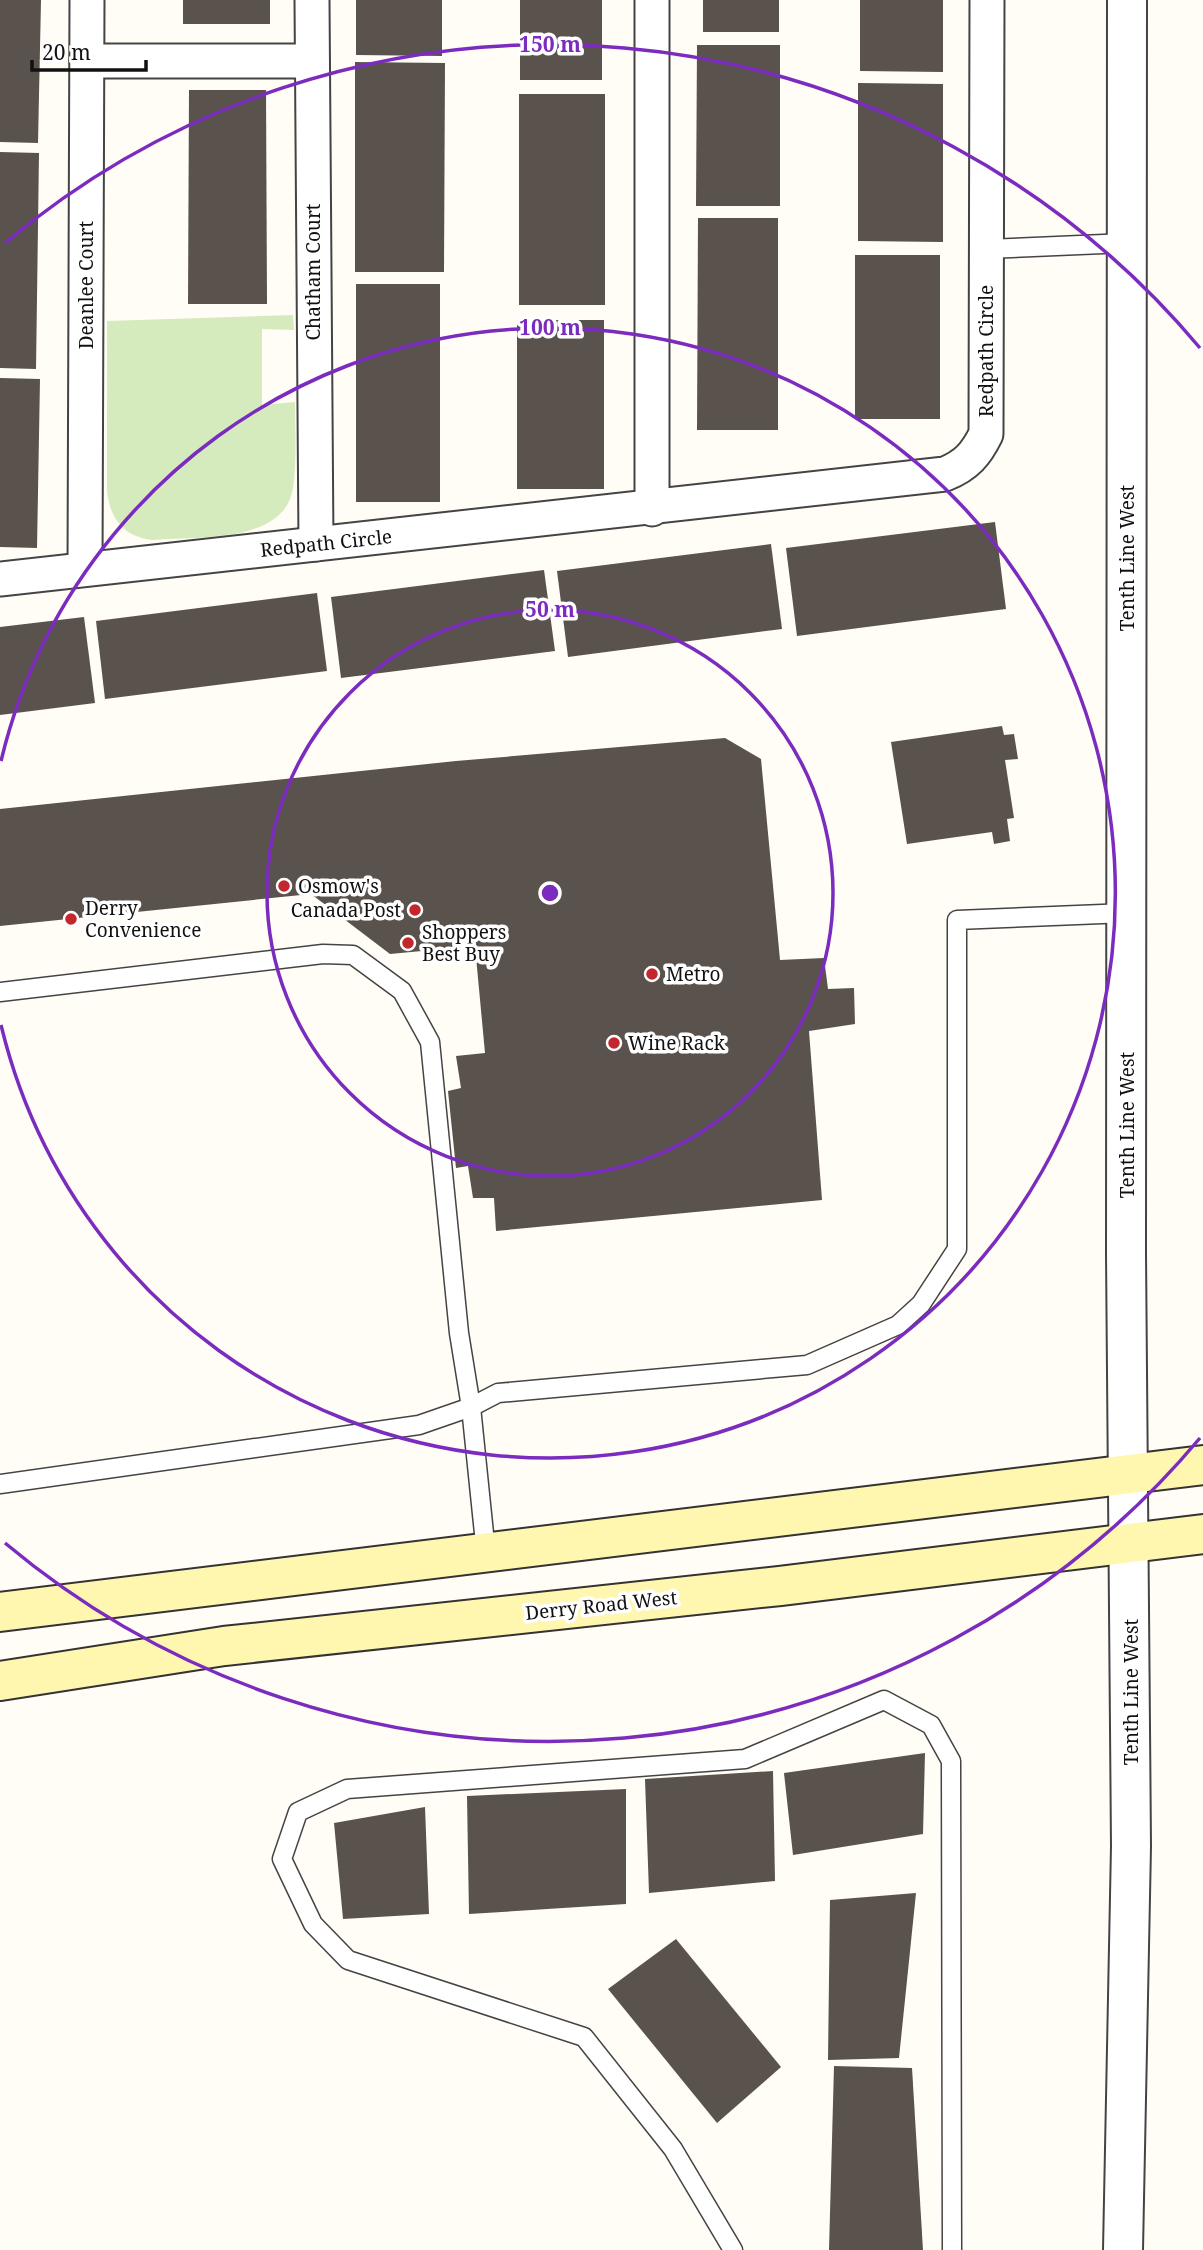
<svg xmlns="http://www.w3.org/2000/svg" width="1203" height="2250" viewBox="0 0 1203 2250" font-family="'Noto Serif',serif">
	<style>
		.green { fill: #d5ebbd }
		.building { fill: #5a524d }
		.lines { fill: none; stroke-linecap: round; stroke-linejoin: round }
		.service-casing { stroke: #444; stroke-width: 21 }
		.minor-casing { stroke: #444; stroke-width: 37 }
		.tertiary-casing { stroke: #444; stroke-width: 42 }
		.secondary-casing { stroke: #333; stroke-width: 42 }
		.service { stroke: #fff; stroke-width: 18 }
		.minor { stroke: #fff; stroke-width: 33 }
		.tertiary { stroke: #fff; stroke-width: 38 }
		.secondary { stroke: #fff6b0; stroke-width: 38 }
		.ring { fill: none; stroke: #7b2cbf; stroke-width: 3.5 }
		.poi-dot { fill: #c4262e; stroke: #fff; stroke-width: 2.5 }
		.labels { text-anchor: middle; dominant-baseline: central; stroke-width: 7; stroke-linejoin: round; paint-order: stroke }
		.street-label { font-size: 19px; fill: #111; stroke: #fff }
		.poi-label { font-size: 19px; fill: #111; stroke: #fff; text-anchor: start }
		.centre { fill: #7b2cbf; stroke: #fff; stroke-width: 3.5 }
		.ring-label { font-size: 21px; text-anchor: middle; font-weight: bold; fill: #7b2cbf; stroke: #fff; stroke-width: 7; stroke-linejoin: round; paint-order: stroke }
	</style>
	<rect width="100%" height="100%" fill="#fffdf5"/>
	<!-- green -->
	<path class="green" d="M293 315 294 330 262 329V405L295 402C295 430 297 461 293 488 285 544 196 536 153 540 124 537 110 519 107 491V321Z"/>
	<!-- building -->
	<g class="building">
		<polygon points="0,0 41,0 38,143 0,142"/>
		<rect x="183" y="0" width="87" height="24"/>
		<polygon points="356,0 442,0 442,56 356,55"/>
		<rect x="520" y="0" width="82" height="80"/>
		<rect x="703" y="0" width="76" height="32"/>
		<polygon points="860,0 943,0 943,72 860,71"/>
		<polygon points="697,45 780,45 780,206 696,206"/>
		<polygon points="355,62 445,63 444,272 355,272"/>
		<polygon points="858,83 943,84 943,242 858,241"/>
		<polygon points="189,90 266,90 267,304 188,304"/>
		<rect x="519" y="94" width="86" height="211"/>
		<polygon points="0,152 39,153 36,369 0,368"/>
		<polygon points="698,218 778,218 778,430 697,430"/>
		<rect x="855" y="255" width="85" height="164"/>
		<rect x="356" y="284" width="84" height="218"/>
		<rect x="517" y="320" width="87" height="169"/>
		<polygon points="0,378 40,379 37,548 0,547"/>
		<polygon points="995,522 1006,609 797,636 786,548"/>
		<polygon points="771,544 782,629 568,657 557,571"/>
		<polygon points="544,570 555,651 341,678 331,597"/>
		<polygon points="317,593 327,671 105,699 96,621"/>
		<polygon points="84,617 95,703 0,715 0,627"/>
		<polygon points="1002,726 1004,735 1014,734 1018,759 1005,760 1014,818 1007,819 1010,841 994,844 992,832 907,844 891,742"/>
		<polygon points="725,738 761,759 780,960 824,958 828,989 854,988 855,1024 809,1031 822,1200 496,1231 494,1198 473,1198 468,1166 456,1168 448,1091 461,1088 456,1056 485,1053 475,946 390,954 311,894 0,926 0,809 456,761"/>
		<polygon points="925,1753 923,1834 793,1855 784,1773"/>
		<polygon points="773,1771 775,1881 649,1893 645,1779"/>
		<polygon points="626,1789 626,1904 469,1914 467,1796"/>
		<polygon points="425,1807 429,1914 343,1919 334,1823"/>
		<polygon points="916,1893 899,2058 828,2060 830,1900"/>
		<polygon points="676,1939 781,2067 717,2123 608,1989"/>
		<polygon points="834,2066 912,2068 923,2250 829,2250"/>
	</g>
	<g class="lines">
		<!-- service casing -->
		<g class="service-casing">
			<g id="service">
				<polyline points="986,249 1127,243"/>
				<polyline points="0,992 323,954 353,955 402,991 430,1042 459,1333 471,1407 486,1553"/>
				<polyline points="0,1484 419,1425 471,1407 498,1393 807,1365 898,1325 921,1304 957,1249 957,920 1127,913"/>
				<polyline points="733,2250 673,2149 584,2037 348,1960 313,1924 282,1859 298,1812 347,1789 745,1759 884,1700 931,1725 951,1761 952,2250"/>
			</g>
		</g>
		<!-- minor casing -->
		<g class="minor-casing">
			<g id="minor">
				<polyline points="312,0 316,544"/>
				<polyline points="652,0 652,509"/>
				<polyline points="87,61 312,61"/>
				<polyline points="85,569 87,0"/>
				<path d="M0 579 945 474C967 465 976 454 986 434L987 0"/>
			</g>
		</g>
		<!-- tertiary casing -->
		<g class="tertiary-casing">
			<polyline id="tertiary" points="1123,2250 1131,1846 1126,1253 1127,0"/>
		</g>
		<!-- secondary casing -->
		<g class="secondary-casing">
			<g id="secondary">
				<polyline points="0,1612 1203,1465"/>
				<polyline points="0,1681 224,1646 780,1586 1203,1534"/>
			</g>
		</g>
		<!-- service -->
		<use href="#service" class="service"/>
		<!-- minor -->
		<use href="#minor" class="minor"/>
		<!-- tertiary -->
		<use href="#tertiary" class="tertiary"/>
		<!-- secondary -->
		<use href="#secondary" class="secondary"/>
	</g>
	<!-- distance rings -->
	<g class="ring">
		<circle cx="550" cy="893" r="283"/>
		<path d="M1 761A565 565 0 1 1 1 1025"/>
		<path d="M1200 1438A848 848 0 0 1 5 1543M5 243A848 848 0 0 1 1200 348"/>
	</g>
	<!-- markers -->
	<g class="poi-dot">
		<circle cx="284" cy="886" r="7"/>
		<circle cx="415" cy="910" r="7"/>
		<circle cx="71" cy="919" r="7"/>
		<circle cx="408" cy="943" r="7"/>
		<circle cx="652" cy="974" r="7"/>
		<circle cx="614" cy="1043" r="7"/>
	</g>
	<g class="labels">
		<!-- street labels -->
		<g class="street-label">
			<text transform="translate(313 272) rotate(-90)">Chatham Court</text>
			<text transform="translate(86 285) rotate(-90)">Deanlee Court</text>
			<text transform="translate(986 351) rotate(-90)">Redpath Circle</text>
			<text transform="translate(326 543) rotate(-6)">Redpath Circle</text>
			<text transform="translate(1127 558) rotate(-90)">Tenth Line West</text>
			<text transform="translate(1127 1125) rotate(-90)">Tenth Line West</text>
			<text transform="translate(601 1605) rotate(-6)">Derry Road West</text>
			<text transform="translate(1131 1692) rotate(-90)">Tenth Line West</text>
		</g>
		<!-- poi labels -->
		<g class="poi-label">
			<text x="298" y="886">Osmow's</text>
			<text x="85" y="908">Derry<tspan x="85" dy="22">Convenience</tspan></text>
			<text x="401" y="910" text-anchor="end">Canada Post</text>
			<text x="422" y="932">Shoppers<tspan x="422" dy="22">Best Buy</tspan></text>
			<text x="666" y="974">Metro</text>
			<text x="628" y="1043">Wine Rack</text>
		</g>
	</g>
	<circle cx="550" cy="893" r="10" class="centre"/>
	<g class="ring-label">
		<text x="550" y="52">150 m</text>
		<text x="550" y="335">100 m</text>
		<text x="550" y="617">50 m</text>
	</g>
	<!-- scale -->
	<path d="M32 60v10h114v-10" fill="none" stroke="#111111" stroke-width="3.5"/>
	<text x="42" y="60" font-size="21" fill="#111111" stroke="#ffffff" stroke-width="5" paint-order="stroke">20 m</text>
</svg>
